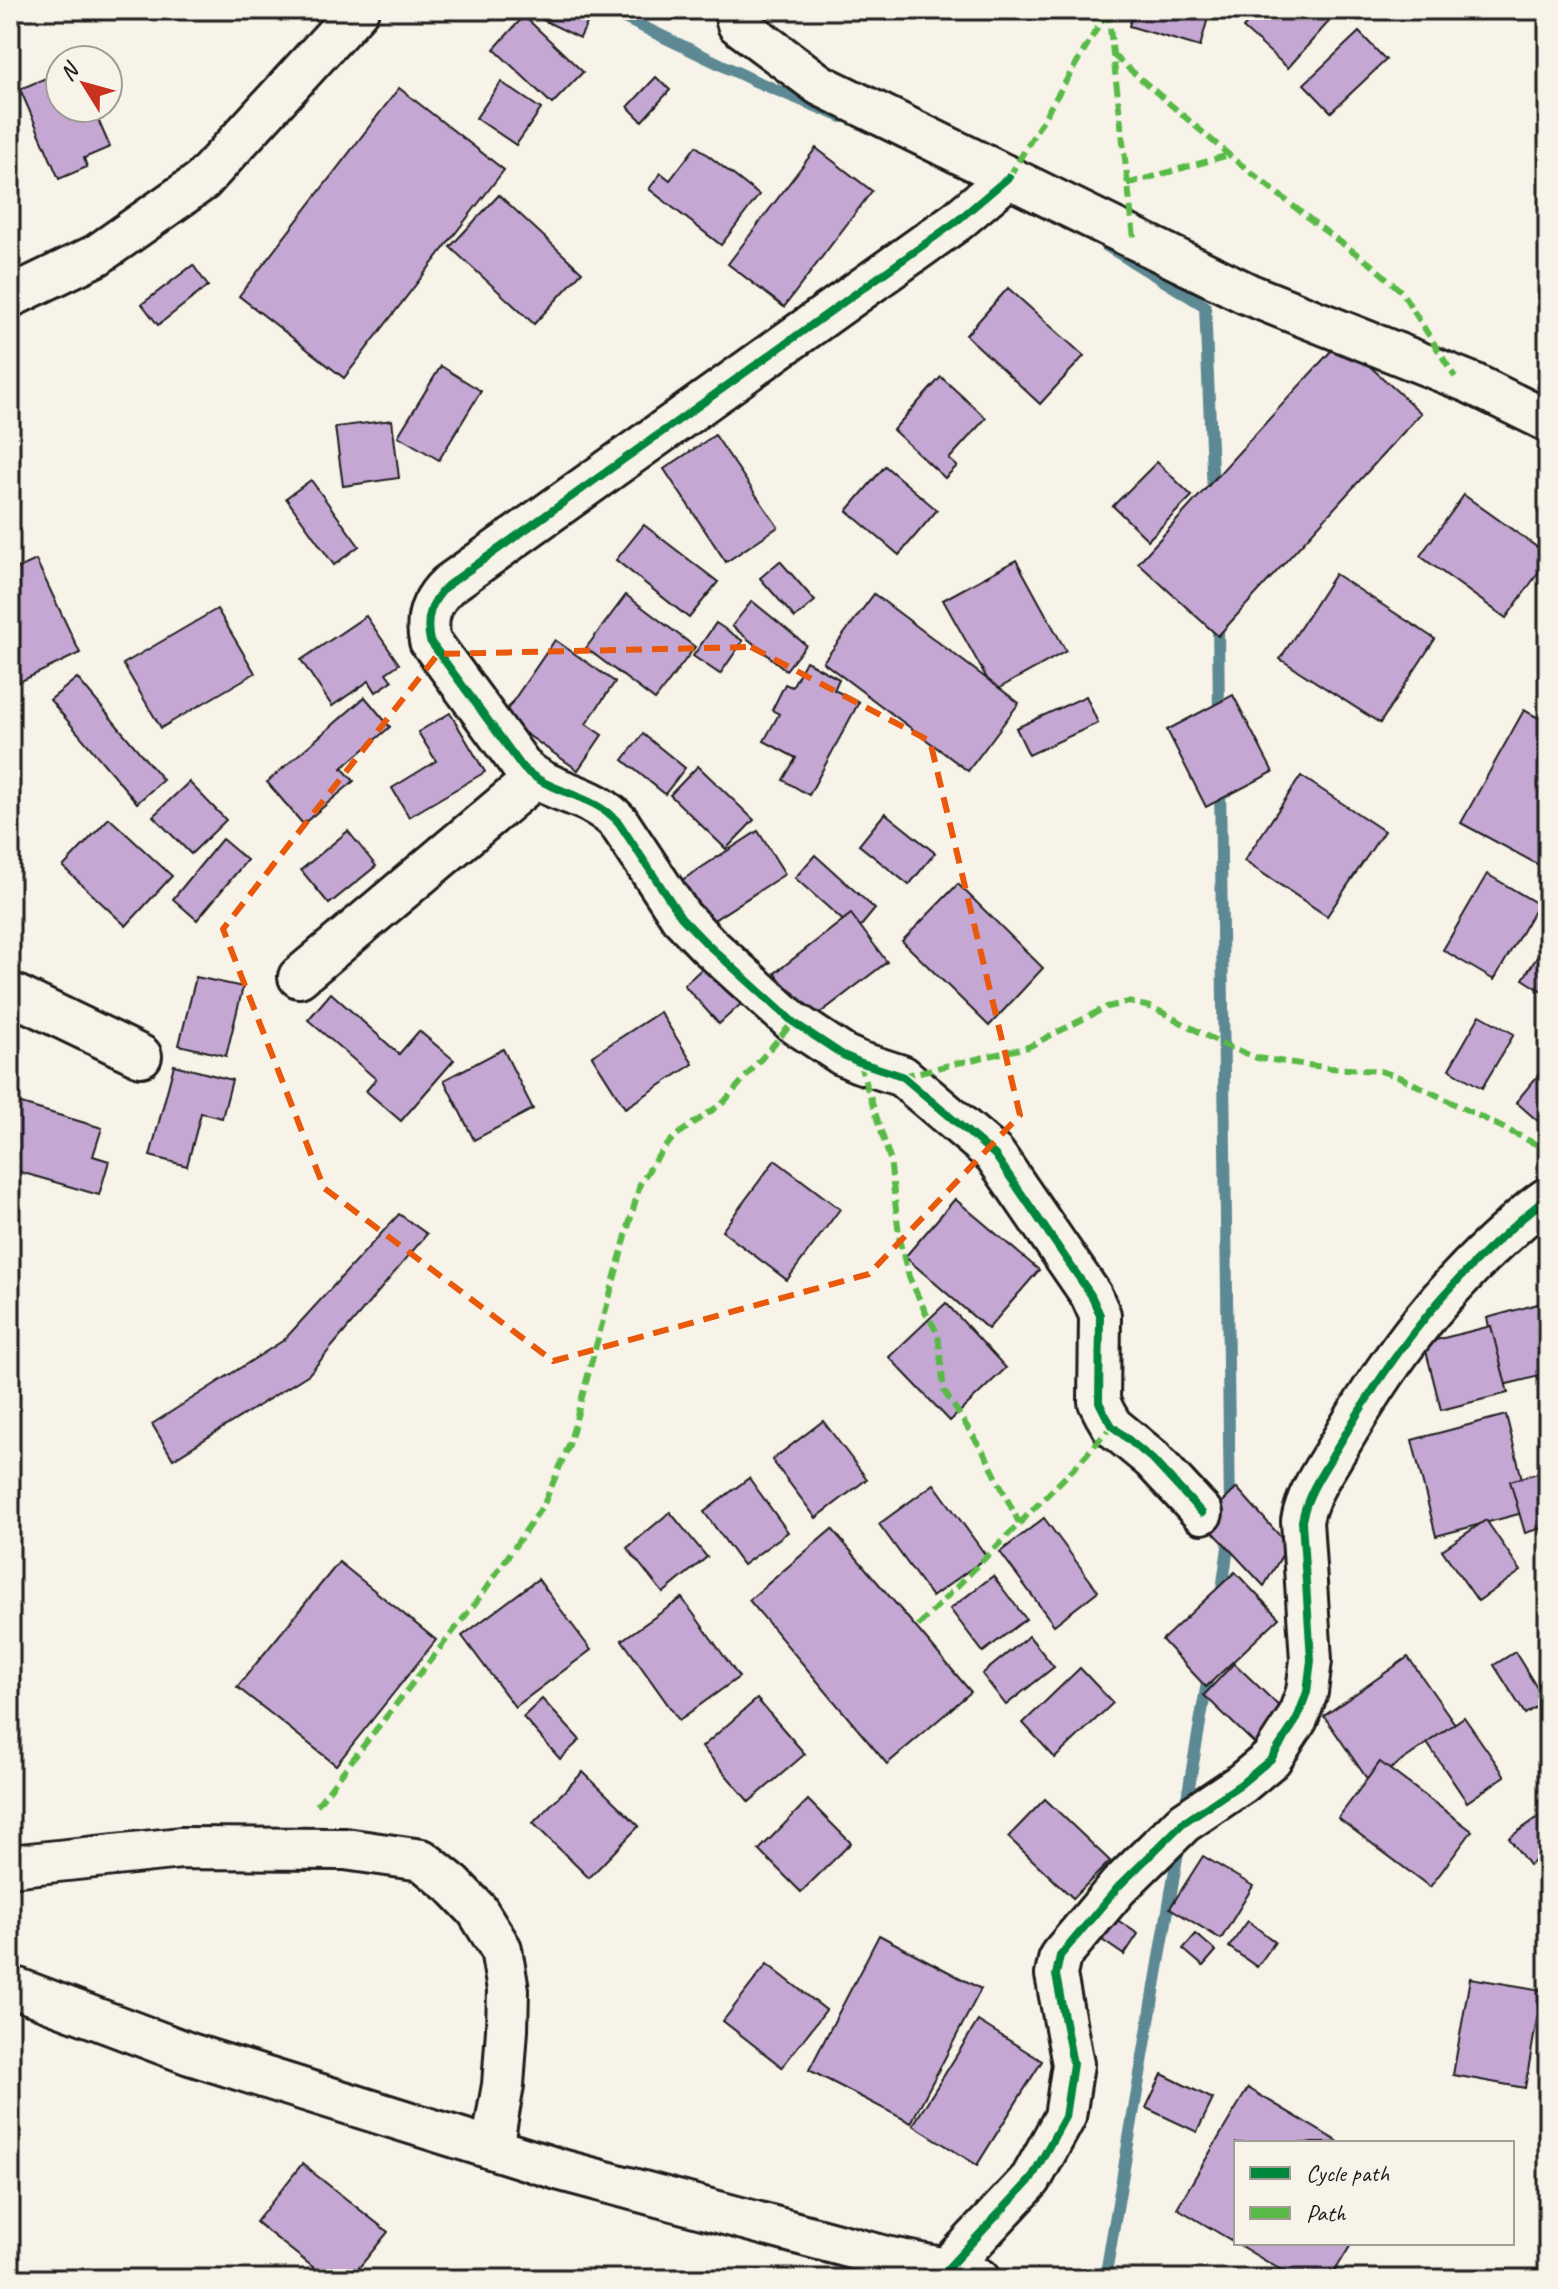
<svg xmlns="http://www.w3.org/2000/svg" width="1558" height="2289" viewBox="0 0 1558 2289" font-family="Caveat,sans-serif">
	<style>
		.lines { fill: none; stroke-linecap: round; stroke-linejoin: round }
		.stream { stroke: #5b8993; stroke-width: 12 }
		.building { fill: #c5a7d4; stroke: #1c1c1c; stroke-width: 2 }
		.street-casing { stroke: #1c1c1c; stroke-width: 46 }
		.street { stroke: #f7f3e8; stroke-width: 40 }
		.quiet { stroke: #58b947; stroke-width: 6; stroke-dasharray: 12 6; stroke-linecap: butt }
		.cycleway-casing { stroke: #f7f3e8; stroke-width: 13 }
		.cycleway { stroke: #00873e; stroke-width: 8 }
		.marked { fill: none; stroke: #e8590c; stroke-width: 6; stroke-dasharray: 16 10; stroke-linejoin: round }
	</style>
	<rect width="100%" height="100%" fill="#f7f3e8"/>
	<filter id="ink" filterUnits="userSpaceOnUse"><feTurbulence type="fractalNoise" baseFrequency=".0125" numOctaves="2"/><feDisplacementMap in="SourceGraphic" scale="16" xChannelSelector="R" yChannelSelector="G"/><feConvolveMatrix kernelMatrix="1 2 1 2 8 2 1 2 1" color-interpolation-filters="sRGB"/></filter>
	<g filter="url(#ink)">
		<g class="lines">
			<!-- stream -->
			<g class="stream">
				<polyline points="608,10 755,81 842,117"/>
				<polyline points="1105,245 1205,306 1213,494"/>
				<polyline points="1218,621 1219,718"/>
				<polyline points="1220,785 1230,1510"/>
				<polyline points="1221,1597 1230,1533"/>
				<polyline points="1185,1810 1209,1671"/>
				<polyline points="1105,2279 1180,1840"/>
			</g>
		</g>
		<!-- building -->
		<g class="building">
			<polygon points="546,10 581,10 591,15 580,38 541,19"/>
			<polygon points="1134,10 1210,10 1200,47 1129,26"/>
			<polygon points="1259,10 1339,10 1288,68 1243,28"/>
			<polygon points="1492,10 1548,10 1548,18"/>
			<polygon points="524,16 583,72 552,104 494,49"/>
			<polygon points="1359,32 1386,60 1331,112 1304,84"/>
			<polygon points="60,72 60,108 93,108 110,147 84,158 87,167 59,179 20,89"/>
			<polygon points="656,77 670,90 642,121 628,107"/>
			<polygon points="501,82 541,109 516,145 476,118"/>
			<polygon points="399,88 504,170 344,378 239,296"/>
			<polygon points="696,146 759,195 721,245 649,189 661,173 670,180"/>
			<polygon points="816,148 872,191 784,307 728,264"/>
			<polygon points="499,195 582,272 534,324 450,247"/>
			<polygon points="193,265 208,286 158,325 142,304"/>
			<polygon points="1008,288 1084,356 1040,404 966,335"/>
			<polygon points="1341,340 1421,413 1218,636 1138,563"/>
			<polygon points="441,366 481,391 439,460 398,436"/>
			<polygon points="941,377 986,418 949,459 957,466 945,478 893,430"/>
			<polygon points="392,420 399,478 343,486 335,427"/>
			<polygon points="715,435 778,527 726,562 664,469"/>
			<polygon points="1157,462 1192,496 1148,540 1113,506"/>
			<polygon points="885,466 937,510 899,555 847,511"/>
			<polygon points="311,480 359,546 334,565 286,498"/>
			<polygon points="1464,495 1548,555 1548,559 1506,618 1420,556"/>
			<polygon points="644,525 718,582 689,618 616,560"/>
			<polygon points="36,560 80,653 15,684 10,675 10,572"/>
			<polygon points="1016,560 1066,651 994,691 943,600"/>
			<polygon points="780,561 815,601 795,618 760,578"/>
			<polygon points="1335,574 1435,639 1380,723 1280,659"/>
			<polygon points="874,594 1019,703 968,771 823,662"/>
			<polygon points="626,595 695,647 655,700 586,648"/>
			<polygon points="752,601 806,645 786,670 732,626"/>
			<polygon points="217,609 255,673 161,728 123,664"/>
			<polygon points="366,616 399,664 386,673 392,681 376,692 369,681 332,706 301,660"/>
			<polygon points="716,623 743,641 720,674 693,656"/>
			<polygon points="555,640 615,682 586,724 602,735 578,770 502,717"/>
			<polygon points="806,661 839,679 834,690 859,702 809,795 783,780 796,758 764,741 779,714 772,710 785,684 792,687"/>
			<polygon points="77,678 163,780 137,803 50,700"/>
			<polygon points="1233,695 1273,772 1206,807 1167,730"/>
			<polygon points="1086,696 1098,723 1029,755 1016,728"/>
			<polygon points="365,697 390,727 342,768 354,781 303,824 267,782"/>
			<polygon points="1524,710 1548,723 1548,870 1461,823"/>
			<polygon points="450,713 485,772 409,817 392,788 436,761 418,732"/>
			<polygon points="643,734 685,768 665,794 623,760"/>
			<polygon points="698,766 754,820 726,849 670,795"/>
			<polygon points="1301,776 1384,831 1327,916 1244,861"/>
			<polygon points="189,782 226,820 191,854 153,816"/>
			<polygon points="885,813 935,853 909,885 859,845"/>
			<polygon points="109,818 172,876 126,926 63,867"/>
			<polygon points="348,831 376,866 329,904 301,870"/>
			<polygon points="758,831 785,874 706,925 679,882"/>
			<polygon points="222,839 247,860 197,920 173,899"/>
			<polygon points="815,855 875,909 856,932 795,878"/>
			<polygon points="1487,874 1538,904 1494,980 1443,950"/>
			<polygon points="958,884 1043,968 989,1026 902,941"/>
			<polygon points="851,914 887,962 811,1020 775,973"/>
			<polygon points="1548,940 1548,995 1523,979"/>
			<polygon points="706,965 741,1004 719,1024 684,985"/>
			<polygon points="196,977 243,987 226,1056 179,1045"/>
			<polygon points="331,993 399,1054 419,1031 454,1060 401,1121 366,1091 376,1079 308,1020"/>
			<polygon points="660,1012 693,1064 625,1108 592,1056"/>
			<polygon points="1480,1015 1514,1034 1482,1088 1449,1069"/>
			<polygon points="503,1049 533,1109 474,1140 444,1080"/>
			<polygon points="1548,1063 1548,1130 1516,1102"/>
			<polygon points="174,1065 232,1080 222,1118 201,1113 187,1166 150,1156"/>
			<polygon points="18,1103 102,1128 93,1156 109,1161 99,1195 10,1169 10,1130"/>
			<polygon points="775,1160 840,1209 787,1280 722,1231"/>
			<polygon points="955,1199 1039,1270 988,1329 905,1257"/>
			<polygon points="399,1214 427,1234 309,1374 173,1459 152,1424 284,1340"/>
			<polygon points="946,1303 1006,1368 950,1421 889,1357"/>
			<polygon points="1541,1303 1548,1329 1548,1374 1503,1385 1487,1318"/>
			<polygon points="1491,1326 1508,1393 1441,1410 1424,1343"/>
			<polygon points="1506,1415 1530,1511 1436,1536 1412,1440"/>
			<polygon points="823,1421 867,1479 816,1518 772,1460"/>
			<polygon points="1548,1470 1548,1526 1525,1533 1510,1481"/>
			<polygon points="749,1478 788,1532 743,1565 704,1512"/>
			<polygon points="934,1484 987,1557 932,1597 879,1524"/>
			<polygon points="1237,1488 1288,1545 1264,1586 1203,1521"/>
			<polygon points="670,1512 707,1557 663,1593 627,1548"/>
			<polygon points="1044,1518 1098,1591 1054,1625 1000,1552"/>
			<polygon points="1486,1520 1521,1571 1478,1601 1442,1550"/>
			<polygon points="832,1529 971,1692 887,1764 749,1600"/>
			<polygon points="339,1562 436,1640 336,1765 237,1687"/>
			<polygon points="1235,1572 1279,1618 1206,1687 1162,1640"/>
			<polygon points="993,1576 1026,1619 983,1652 950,1609"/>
			<polygon points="538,1579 591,1650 515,1707 462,1636"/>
			<polygon points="682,1598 739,1677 679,1720 622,1640"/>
			<polygon points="1029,1636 1054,1667 1006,1705 982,1674"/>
			<polygon points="1515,1652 1545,1701 1525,1714 1494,1665"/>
			<polygon points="1408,1657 1455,1724 1370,1783 1324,1716"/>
			<polygon points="1234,1663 1286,1713 1256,1745 1204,1695"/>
			<polygon points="1080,1668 1113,1703 1055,1758 1023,1723"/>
			<polygon points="542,1699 580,1740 560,1759 523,1717"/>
			<polygon points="757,1699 805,1754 749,1802 702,1747"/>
			<polygon points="1464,1717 1505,1776 1467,1802 1427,1743"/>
			<polygon points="1380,1762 1472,1831 1430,1887 1338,1818"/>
			<polygon points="583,1772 639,1826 589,1878 533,1823"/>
			<polygon points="1045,1799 1110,1861 1073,1898 1008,1837"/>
			<polygon points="808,1800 851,1843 801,1892 759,1850"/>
			<polygon points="1548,1810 1548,1851 1529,1865 1509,1838"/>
			<polygon points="1203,1856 1253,1886 1221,1939 1170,1908"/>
			<polygon points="1116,1919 1138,1934 1124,1955 1102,1940"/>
			<polygon points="1248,1921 1275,1942 1257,1967 1229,1947"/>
			<polygon points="1196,1934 1216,1951 1203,1966 1183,1949"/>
			<polygon points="879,1935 981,1989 911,2123 809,2070"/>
			<polygon points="767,1964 826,2010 782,2067 723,2021"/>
			<polygon points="1470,1978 1542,1990 1525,2088 1453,2075"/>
			<polygon points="978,2021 1042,2061 977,2165 913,2125"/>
			<polygon points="1162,2074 1213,2099 1197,2132 1146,2108"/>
			<polygon points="1248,2088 1340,2143 1236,2143 1236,2243 1352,2243 1330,2279 1296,2279 1177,2208"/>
			<polygon points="302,2164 388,2232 350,2279 328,2279 256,2222"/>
		</g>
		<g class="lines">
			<!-- street casing -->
			<g class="street-casing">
				<g id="street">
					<polyline points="734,10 738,24 820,85 1248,294 1471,383 1548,421"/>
					<path d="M1009 177 957 221 448 585C431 601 425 618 430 641L523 768C551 794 592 793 619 823L681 917 707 944 793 1022 843 1055 859 1062 902 1076 995 1155 1091 1295 1100 1315 1099 1402 1105 1414 1112 1426 1152 1459 1202 1513"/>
					<polyline points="10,297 97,255 202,181 358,10"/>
					<polyline points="299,977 534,779"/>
					<polyline points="10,993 141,1056"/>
					<polyline points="10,1866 181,1848 345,1849 422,1860 453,1885 477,1910 501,1949 508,1990 507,2030 503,2085 492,2148"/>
					<polyline points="10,1986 190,2054 561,2170 886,2257 947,2269 979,2279"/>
					<path d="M947 2269 1031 2179 1065 2117 1073 2064 1056 1975 1060 1956 1118 1887 1183 1823 1241 1784 1271 1759 1297 1719 1307 1692 1311 1660 1302 1521C1307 1493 1325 1469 1339 1445 1384 1368 1431 1302 1496 1242 1513 1227 1529 1210 1548 1198"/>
				</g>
			</g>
			<!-- street -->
			<use href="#street" class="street"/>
			<!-- quiet -->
			<g class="quiet">
				<polyline points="1108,10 1134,238"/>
				<polyline points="1113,55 1229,155 1321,228 1372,265 1401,291 1455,377"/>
				<polyline points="1009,177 1108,10"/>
				<polyline points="1127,184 1229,155"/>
				<polyline points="859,1062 890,1159 900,1243 909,1277 926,1313 938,1334 944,1391 986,1456 1019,1523"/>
				<polyline points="902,1076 1028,1047 1107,1007 1129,1002 1154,1008 1224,1045 1257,1058 1330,1068 1380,1071 1400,1077 1548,1150"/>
				<polyline points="918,1626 1076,1466 1112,1426"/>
				<polyline points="317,1805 480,1597 544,1504 569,1445 640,1184 655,1160 674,1137 724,1102 793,1022"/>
			</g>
			<!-- cycleway casing -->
			<g class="cycleway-casing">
				<g id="cycleway">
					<path d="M1009 177 957 221 448 585C431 601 425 618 430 641L523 768C551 794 592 793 619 823L681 917 707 944 793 1022 843 1055 859 1062 902 1076 995 1155 1091 1295 1100 1315 1099 1402 1105 1414 1112 1426 1152 1459 1202 1513"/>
					<path d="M947 2269 1031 2179 1065 2117 1073 2064 1056 1975 1060 1956 1118 1887 1183 1823 1241 1784 1271 1759 1297 1719 1307 1692 1311 1660 1302 1521C1307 1493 1325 1469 1339 1445 1384 1368 1431 1302 1496 1242 1513 1227 1529 1210 1548 1198"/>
				</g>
			</g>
			<!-- cycleway -->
			<use href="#cycleway" class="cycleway"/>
		</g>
	</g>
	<!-- marked area -->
	<path class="marked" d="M751 647 930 741 1020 1115 869 1274 553 1361 324 1188 223 929 438 654Z"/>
	<!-- margin -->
	<rect width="1558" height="2289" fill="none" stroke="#f7f3e8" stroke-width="40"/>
	<rect x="20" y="20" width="1518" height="2249" fill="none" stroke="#1c1c1c" stroke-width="3" filter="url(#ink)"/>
	<!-- legend -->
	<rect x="1234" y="2141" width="280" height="104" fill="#f7f3e8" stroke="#9f9d96" stroke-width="2"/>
	<rect x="1250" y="2167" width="40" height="12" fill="#00873e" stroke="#9f9d96" stroke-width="2"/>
	<text x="1306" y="2181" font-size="24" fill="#1c1c1c">Cycle path</text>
	<rect x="1250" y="2207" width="40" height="12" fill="#58b947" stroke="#9f9d96" stroke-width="2"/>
	<text x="1306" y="2221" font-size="24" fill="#1c1c1c">Path</text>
	<!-- north arrow -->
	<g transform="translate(84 84) rotate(307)"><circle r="38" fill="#f7f3e8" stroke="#9f9d96" stroke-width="2"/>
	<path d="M0-6L14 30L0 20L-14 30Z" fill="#c8321e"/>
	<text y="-12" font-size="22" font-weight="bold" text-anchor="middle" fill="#1c1c1c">N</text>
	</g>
</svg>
